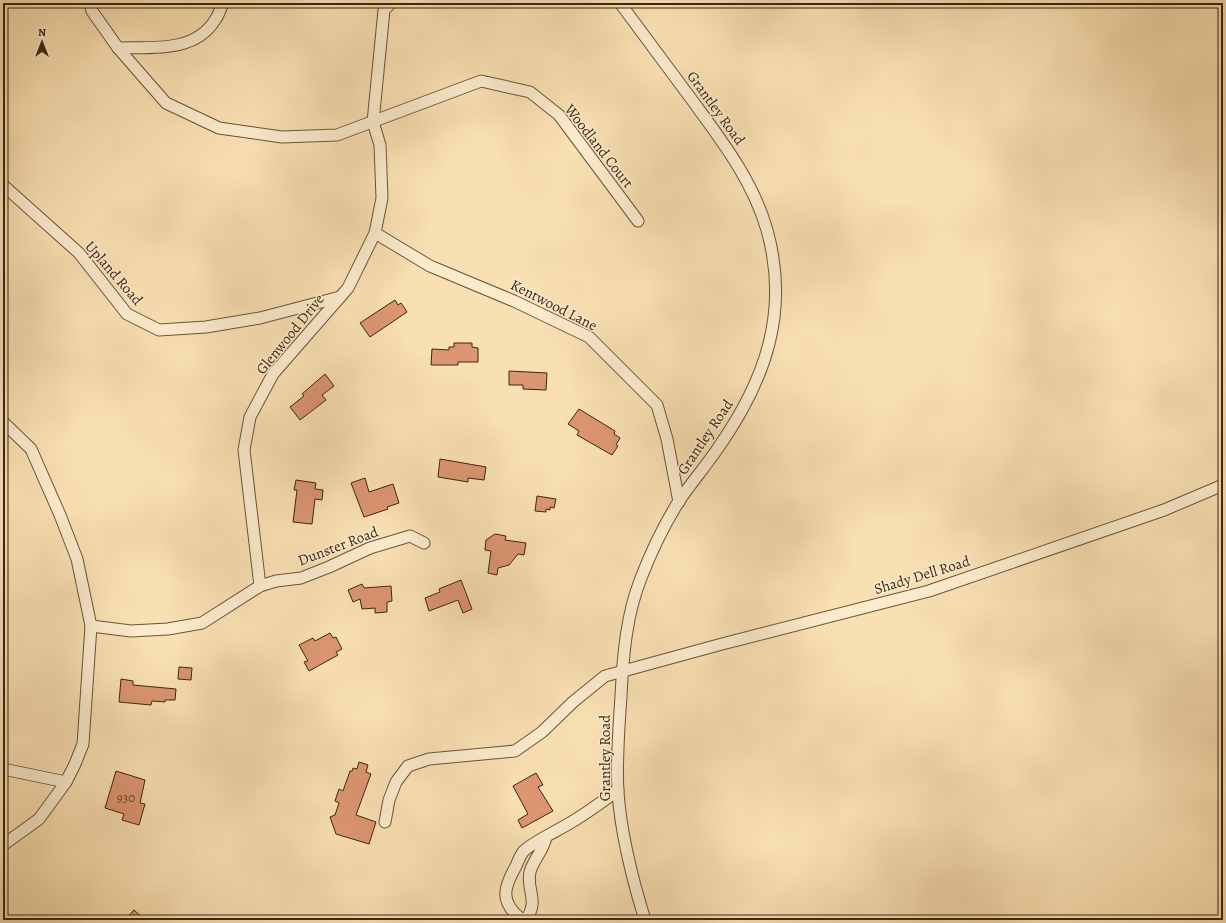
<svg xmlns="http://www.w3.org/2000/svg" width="1226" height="923" viewBox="0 0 1226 923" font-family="Alegreya,serif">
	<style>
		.building { fill: #dc9672; stroke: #3c2412 }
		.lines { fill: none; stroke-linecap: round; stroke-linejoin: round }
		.minor-casing { stroke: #6b533a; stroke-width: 13 }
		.minor { stroke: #fbebcd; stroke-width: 11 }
		.labels { text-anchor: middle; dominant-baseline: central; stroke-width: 3; stroke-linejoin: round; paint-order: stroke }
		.number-label { font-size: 13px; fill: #64402a }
		.street-label { font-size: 15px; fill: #3c2412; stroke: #fbebcd }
	</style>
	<rect width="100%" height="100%" fill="#f9e0b2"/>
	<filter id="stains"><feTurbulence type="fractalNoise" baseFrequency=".005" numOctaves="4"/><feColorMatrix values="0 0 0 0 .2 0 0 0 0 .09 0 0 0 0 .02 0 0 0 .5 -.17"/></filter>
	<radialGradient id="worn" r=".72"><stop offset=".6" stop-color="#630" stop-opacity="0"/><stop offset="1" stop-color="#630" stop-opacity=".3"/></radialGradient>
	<!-- building -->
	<g class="building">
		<polygon points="395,300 398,305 401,303 407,312 370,337 360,323"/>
		<polygon points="454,343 472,343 472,347 478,348 478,362 458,362 458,365 431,365 432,349 449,350 449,347 454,347"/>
		<polygon points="509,371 547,373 546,390 523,389 523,385 509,385"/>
		<polygon points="325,374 334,386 322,395 326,400 300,420 290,407 304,396 302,394"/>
		<polygon points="579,409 615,431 614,434 620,438 616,445 618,446 612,455 577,435 579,431 568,424"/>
		<polygon points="440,459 486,467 484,480 468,478 468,482 438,477"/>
		<polygon points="365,478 369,492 393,484 399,503 387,507 388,509 364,517 351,483"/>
		<polygon points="296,480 316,483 315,489 323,490 322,500 315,499 312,524 293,522 297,490 294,490"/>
		<polygon points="537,496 556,499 554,508 550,507 550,510 546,509 546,512 535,511"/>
		<polygon points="495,534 506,536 505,540 526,543 524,555 518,554 509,565 498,568 497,575 488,573 491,551 485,550 486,540"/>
		<polygon points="461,580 472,609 463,613 458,600 429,611 425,598 440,592 439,589"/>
		<polygon points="362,584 364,588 391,586 392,601 387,602 387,612 375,613 375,608 362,609 360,599 353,602 348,590"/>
		<polygon points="330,633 333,638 336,637 342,649 336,652 338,655 309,671 304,662 308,661 299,645 313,638 315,641"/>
		<polygon points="179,667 192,668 191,680 178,679"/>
		<polygon points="121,679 133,681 133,685 176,689 175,700 165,700 165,702 152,701 151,705 119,702"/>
		<polygon points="359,762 368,765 366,772 371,774 356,815 376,822 369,844 336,834 330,817 335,815 339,803 335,801 339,789 343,791 350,771 352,771 353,768 357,769"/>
		<polygon points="116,771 145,780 140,803 145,804 139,825 122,820 124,814 105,808"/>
		<polygon points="536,773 543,785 538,787 553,811 522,828 518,820 528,814 513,786"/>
		<polygon points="134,910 145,920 125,920"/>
	</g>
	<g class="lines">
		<!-- minor casing -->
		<g class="minor-casing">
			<g id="minor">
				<polyline points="90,3 92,11 118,48 166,103 219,128 282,137 337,135 481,81 530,92 559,115 638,221"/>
				<path d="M620 3C644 35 668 68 692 100 722 141 753 181 767 230 790 312 765 381 718 448 706 466 691 483 679 501 664 525 651 552 641 578 626 616 623 656 621 696 619 728 616 760 618 792 621 836 632 878 645 920"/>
				<path d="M118 48C151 47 195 53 215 20 219 15 220 9 223 3"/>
				<polyline points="3,185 79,253 127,314 159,330 206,327 260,318 340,297"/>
				<polyline points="375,233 430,266 514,301 589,337 657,405 667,439 679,502"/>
				<polyline points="3,422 31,449 60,515 77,559 91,626 83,744 75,764 66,782 39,819 3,845"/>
				<polyline points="260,586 244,450 250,417 273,374 348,288 375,233 382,198 380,145 373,122 384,10 391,3"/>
				<polyline points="91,626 131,631 168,629 202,623 260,586 276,581 301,578 329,567 370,548 410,536 424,543"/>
				<polyline points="3,769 66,782"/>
				<polyline points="385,822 389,800 396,782 408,766 429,759 515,751 542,732 573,702 605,676 722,644 929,591 1164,510 1223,485"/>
				<path d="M546 837C544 850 533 860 530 872 526 890 539 899 527 918L521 919C499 901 504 887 516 866 518 861 520 856 523 852 529 844 559 830 570 823 587 813 602 802 618 790"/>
			</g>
		</g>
		<!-- minor -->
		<use href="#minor" class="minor"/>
	</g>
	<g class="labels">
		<!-- number labels -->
		<g class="number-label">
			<text x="126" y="797">930</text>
		</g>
		<!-- street labels -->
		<g class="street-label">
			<text transform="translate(716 108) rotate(54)">Grantley Road</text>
			<text transform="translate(599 146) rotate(52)">Woodland Court</text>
			<text transform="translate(114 273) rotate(49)">Upland Road</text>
			<text transform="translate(554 305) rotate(27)">Kentwood Lane</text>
			<text transform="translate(290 334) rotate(-51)">Glenwood Drive</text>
			<text transform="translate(705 437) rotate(-56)">Grantley Road</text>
			<text transform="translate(338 546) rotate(-21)">Dunster Road</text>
			<text transform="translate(922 575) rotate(-17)">Shady Dell Road</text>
			<text transform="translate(605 758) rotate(-90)">Grantley Road</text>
		</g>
	</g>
	<!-- margin -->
	<rect width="1226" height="923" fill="none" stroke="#f9e0b2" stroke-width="16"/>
	<rect x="4" y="4" width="1218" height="915" fill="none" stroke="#3c2412" stroke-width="2"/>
	<rect x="8" y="8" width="1210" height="907" fill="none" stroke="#3c2412"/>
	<!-- north arrow -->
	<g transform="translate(42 42)" stroke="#fbebcd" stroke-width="3" paint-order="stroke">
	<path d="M0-3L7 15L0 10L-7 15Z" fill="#3c2412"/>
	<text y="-6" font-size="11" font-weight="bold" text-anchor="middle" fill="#3c2412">N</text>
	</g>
	<rect width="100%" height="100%" filter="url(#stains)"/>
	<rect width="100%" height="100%" fill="url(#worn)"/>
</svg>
